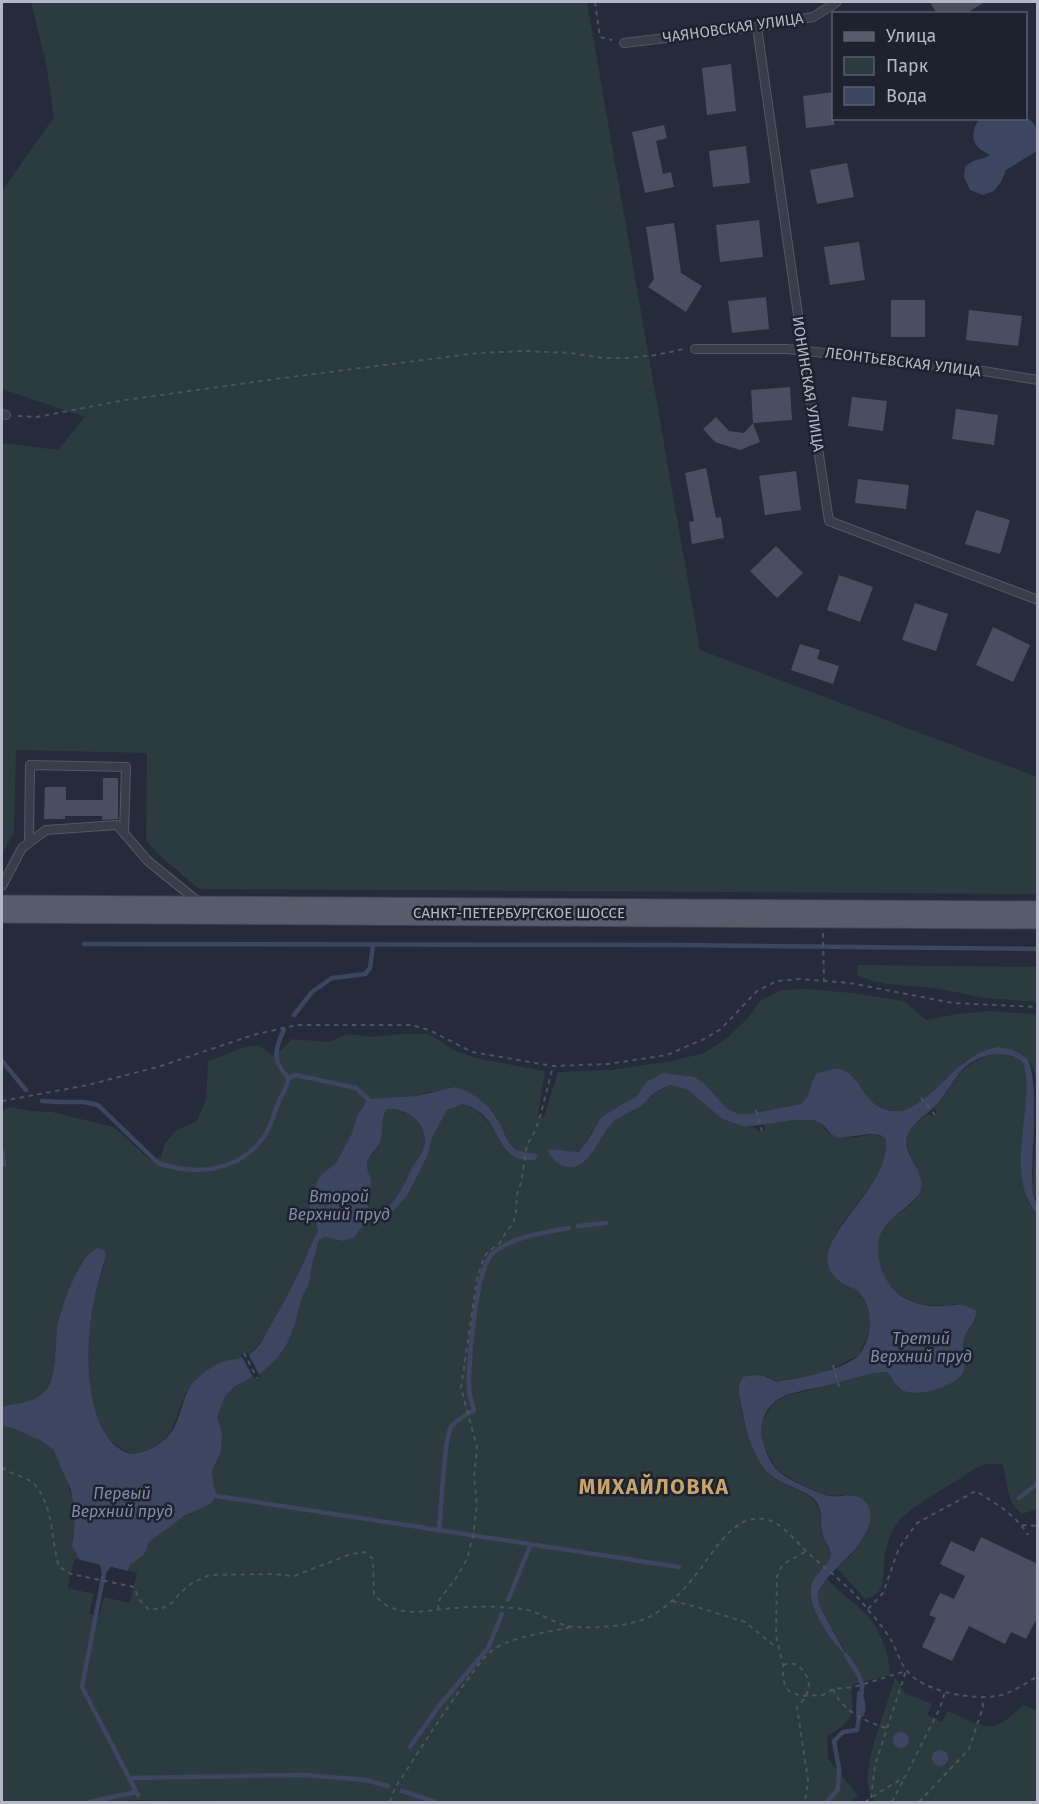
<svg xmlns="http://www.w3.org/2000/svg" width="1039" height="1804" viewBox="0 0 1039 1804" font-family="'Fira Sans',sans-serif">
	<style>
		.green { fill: #2b3b3f }
		.water { fill: #3d4661; fill-rule: evenodd }
		.pier { fill: #252b3a }
		.lines { fill: none; stroke-linecap: round; stroke-linejoin: round }
		.stream { stroke: #3d4661; stroke-width: 4.5 }
		.building { fill: #4a4e60 }
		.service-casing { stroke: #545865; stroke-width: 10 }
		.primary-casing { stroke: #424653; stroke-width: 29 }
		.path { stroke: #49565c; stroke-width: 2; stroke-dasharray: 4.5 4.5; stroke-linecap: butt }
		.service { stroke: #393d4a; stroke-width: 8 }
		.primary { stroke: #575c6a; stroke-width: 27 }
		.labels { text-anchor: middle; dominant-baseline: central; stroke-width: 5; stroke-linejoin: round; paint-order: stroke }
		.street-label { font-size: 15px; fill: #b4b8c6; stroke: #1e222f }
		.water-label { font-size: 16px; font-style: italic; fill: #7f8baa; stroke: #1e222f }
		.district-label { font-size: 21px; font-weight: bold; letter-spacing: 1.5px; fill: #c9a36c; stroke: #1e222f }
	</style>
	<rect width="100%" height="100%" fill="#252b3a"/>
	<!-- green -->
	<g class="green">
		<polygon points="31,2 587,2 700,650 1037,777 1037,894 199,889 159,855 146,840 147,753 16,750 14,833 2,853 2,443 58,450 85,417 2,389 2,191 54,117 46,64"/>
		<polygon points="858,965 1037,967 1037,1002 985,998 935,988 888,984 872,981 857,975"/>
		<path d="M807 989 852 993 904 1001 926 1020 957 1014 991 1011 1034 1014 1037 1016V1078L1031 1064 1023 1055 991 1048 967 1059 926 1099 903 1112 886 1110 873 1103 865 1095 858 1083 851 1074 839 1069 812 1082C810 1089 810 1098 803 1103 797 1107 747 1116 739 1114 724 1111 714 1095 705 1084L646 1082 636 1097 622 1104 591 1132 586 1143 577 1152H562L555 1149 548 1152 592 1153 599 1139 612 1122 626 1113 643 1105 654 1093 670 1085 688 1090 722 1119 745 1127H754L759 1132 765 1130 764 1124C778 1122 804 1115 816 1121 823 1124 825 1130 830 1134 834 1136 840 1136 844 1137 859 1140 871 1129 886 1139 889 1167 865 1193 849 1214 840 1225 834 1238 828 1251L844 1284 856 1289 864 1300 871 1317 870 1330 859 1355 825 1372 776 1382 767 1376 739 1385C741 1416 745 1432 761 1459 764 1463 767 1470 770 1474 783 1488 811 1489 818 1507 822 1516 819 1525 822 1534 824 1541 832 1548 830 1555 829 1564 815 1574 812 1586 806 1608 833 1642 847 1658L845 1651 819 1605 818 1591 827 1578C840 1594 859 1605 872 1621 882 1636 890 1658 890 1675L854 1684C849 1693 853 1698 852 1708 851 1724 839 1729 827 1736L828 1758 858 1796 850 1802H303L137 1800 120 1802H2V1426C15 1429 43 1438 53 1449 62 1460 74 1500 75 1515 75 1526 70 1539 73 1548 75 1552 78 1556 80 1560L75 1559 70 1574 68 1588 94 1594 89 1614 99 1616 104 1597 130 1603 137 1573 128 1571 130 1565 144 1555 149 1542 170 1524 196 1510 214 1487 212 1470 221 1453 222 1434 217 1416 225 1397 234 1387 247 1380 287 1344 295 1324 302 1297 309 1284 312 1265 319 1240 325 1237H354L363 1226 394 1209 407 1196 428 1155 432 1138 447 1110 463 1104C490 1114 494 1135 512 1155L533 1153 520 1152 511 1146 493 1111 432 1091 416 1096 368 1099 357 1116 352 1133 336 1163 321 1176 309 1210 319 1231C312 1242 308 1253 303 1264 292 1290 277 1322 259 1344 253 1351 247 1358 238 1360 233 1361 229 1360 224 1362 213 1366 202 1373 194 1382 176 1400 181 1429 158 1444 141 1455 131 1458 114 1443 111 1440 107 1438 104 1434 85 1403 87 1339 93 1304 95 1291 101 1278 104 1265L82 1263C72 1284 60 1305 57 1329 54 1351 59 1388 33 1400 24 1404 12 1405 2 1406V1110L10 1107 31 1111 52 1112 114 1127 150 1160 161 1157 165 1143 177 1130 197 1121 206 1100 208 1061 245 1047 259 1045 271 1055 281 1050 292 1039 328 1042 348 1034 373 1037 400 1034H429L454 1050 475 1058 545 1071 538 1115 541 1118 544 1117 558 1072 611 1070 672 1061 704 1053 727 1038 749 1017 760 1001 782 990Z"/>
		<path d="M998 1053C1021 1056 1027 1065 1033 1087L1025 1189 1028 1202 1038 1214 1037 1509 1022 1514C1019 1511 1014 1507 1012 1503 1006 1491 1007 1476 1002 1464 996 1464 989 1463 984 1465 973 1468 965 1476 956 1481 939 1492 904 1510 894 1528 888 1539 885 1551 884 1563 882 1581 886 1594 865 1599L837 1568 851 1555 844 1495 829 1496 804 1486 778 1471 763 1445 761 1423 773 1403 786 1396 865 1375 887 1372 899 1390 929 1391 948 1384 962 1374 964 1365V1336L976 1319 956 1304C920 1310 886 1299 879 1259 877 1250 876 1240 881 1232 889 1216 913 1208 920 1193 928 1171 895 1150 912 1127 916 1122 924 1118 929 1113L932 1116 937 1113 934 1108C956 1081 961 1061 998 1053Z"/>
		<path d="M387 1109C407 1108 430 1125 424 1147 422 1154 416 1161 412 1168 403 1185 394 1215 369 1211L368 1194 371 1184 367 1166 369 1157 378 1148 381 1140 384 1112Z"/>
		<polygon points="1037,1116 1037,1201 1032,1186"/>
		<path d="M895 1677 905 1693 932 1704 927 1715 942 1722 948 1711C959 1715 982 1729 993 1726 1004 1724 1015 1712 1024 1705L1037 1711V1802H875C873 1797 869 1791 868 1785 864 1759 888 1706 895 1677Z"/>
	</g>
	<!-- water -->
	<g class="water">
		<path d="M1027 118C1039 124 1038 137 1037 151L1006 170 1001 182 994 191 983 195 970 190 964 177 965 167C976 157 980 161 990 155 987 153 984 152 981 150 970 142 972 127 980 119H1005L1010 120Z"/>
		<path d="M999 1047C1009 1049 1021 1052 1028 1060 1039 1082 1032 1153 1032 1182 1032 1193 1037 1201 1037 1214 1001 1173 1039 1096 1022 1062 1006 1047 977 1055 964 1068 953 1079 946 1094 936 1105 928 1114 912 1123 908 1134 900 1154 926 1170 921 1190 920 1194 916 1198 913 1201 893 1219 873 1227 879 1259 881 1270 886 1282 895 1291 905 1302 926 1307 941 1306 955 1306 962 1302 976 1311 976 1324 969 1325 965 1336 960 1347 969 1363 962 1374 953 1387 916 1398 902 1390 896 1387 892 1378 887 1372 867 1373 848 1380 829 1385 813 1389 785 1392 773 1403 753 1423 762 1449 776 1469 782 1477 819 1494 829 1496 841 1498 859 1491 867 1504 882 1529 843 1561 829 1576 825 1580 822 1586 818 1591L819 1605 849 1660C834 1643 815 1620 811 1597 808 1577 825 1570 830 1557 833 1549 825 1542 823 1536 819 1524 824 1510 815 1500 806 1490 782 1485 771 1475 752 1459 745 1427 741 1404 740 1398 738 1391 739 1386 739 1385 743 1378 743 1377 757 1374 764 1374 776 1382 798 1378 843 1371 859 1355 865 1348 870 1333 870 1325 871 1313 866 1300 858 1291 854 1288 850 1287 846 1285 833 1279 825 1266 828 1252 829 1246 833 1240 836 1235 852 1206 889 1175 886 1139L880 1135 871 1134 838 1138 831 1134 824 1126 815 1120H794L745 1127 722 1119 688 1090 670 1085C665 1088 658 1090 654 1093 649 1097 646 1103 641 1106 631 1112 621 1115 613 1122 600 1134 590 1169 569 1167 559 1166 554 1161 548 1152L549 1149C558 1149 568 1152 578 1152L586 1143 601 1118 622 1104 636 1097 646 1082 663 1073 694 1077 705 1084 726 1108 738 1114H750L801 1104 808 1096 812 1082 817 1073C823 1072 833 1068 839 1069 864 1073 861 1114 901 1111 905 1111 909 1108 913 1106 945 1089 960 1052 999 1047Z"/>
		<path d="M456 1087C478 1096 490 1104 501 1126 504 1132 507 1141 512 1146 519 1154 529 1151 538 1155L535 1160C530 1160 525 1160 520 1159 503 1155 497 1131 487 1119 480 1111 472 1107 463 1104L447 1110 432 1138 428 1155 407 1196 394 1210 363 1226 354 1237 344 1241 325 1237 319 1240 312 1265 309 1284 302 1297 295 1324 287 1344 276 1359 262 1372 234 1387 225 1397 217 1416 222 1433 221 1453 212 1470 214 1487 217 1496 210 1504 184 1516 149 1542 144 1555 130 1565 128 1571 111 1567 107 1574 101 1572 100 1565 80 1560 72 1546 75 1516 71 1490 53 1449 40 1440 12 1428 2 1426V1406C16 1404 34 1403 45 1391 57 1378 55 1345 57 1328 60 1309 80 1253 98 1248L106 1252C103 1270 96 1287 93 1305 86 1345 82 1431 125 1452 139 1458 161 1445 169 1435 181 1421 181 1400 191 1385 199 1375 216 1362 229 1360 236 1359 243 1359 250 1354 260 1347 266 1334 271 1325 282 1306 292 1288 301 1268 307 1256 311 1243 318 1231L316 1223 309 1210 314 1189 320 1176 336 1163 352 1133 357 1116 368 1099 416 1096ZM387 1109C406 1108 426 1122 425 1142 424 1152 417 1159 412 1167 404 1184 394 1215 369 1211 367 1201 371 1193 371 1183 371 1177 367 1171 367 1165 367 1155 378 1150 381 1140 383 1131 381 1116 387 1109Z"/>
		<path d="M860 1691C866 1697 867 1709 863 1717L856 1714 857 1692Z"/>
		<circle cx="901" cy="1740" r="8"/>
		<circle cx="940" cy="1758" r="8"/>
	</g>
	<!-- pier -->
	<g class="pier">
		<polygon points="247,1352 260,1376 254,1379 241,1355"/>
		<polygon points="76,1559 100,1565 101,1572 106,1573 111,1567 131,1572 128,1574 112,1570 109,1576 106,1576 99,1574 98,1567 79,1563"/>
	</g>
	<g class="lines">
		<!-- stream -->
		<g class="stream">
			<polyline points="84,944 682,945 1038,949"/>
			<polyline points="294,1015 312,992 332,978 365,974 370,968 373,945"/>
			<path d="M284 1030C274 1050 272 1062 289 1078"/>
			<polyline points="2,1061 26,1090"/>
			<path d="M42 1101 60 1102H84L98 1105 158 1163C196 1176 238 1172 263 1138 271 1128 273 1115 278 1104 281 1095 287 1088 289 1078L296 1075 356 1088 368 1099"/>
			<polyline points="2,1151 4,1165"/>
			<polyline points="578,1226 606,1223"/>
			<polyline points="217,1496 679,1567"/>
			<polyline points="1019,1498 1038,1483"/>
			<path d="M439 1530C441 1513 444 1438 451 1427 456 1420 466 1415 474 1410 472 1403 469 1396 469 1388 468 1365 476 1268 492 1254 510 1237 546 1232 569 1228"/>
			<polyline points="104,1573 82,1687 138,1795"/>
			<polyline points="508,1600 531,1544"/>
			<path d="M846 1655C854 1668 866 1680 861 1696"/>
			<polyline points="410,1747 439,1706 488,1648 502,1614"/>
			<polyline points="129,1778 305,1775 366,1780 388,1786"/>
			<polyline points="402,1791 435,1802"/>
			<polyline points="89,1802 136,1792"/>
			<polyline points="827,1802 838,1789 839,1769 834,1741 843,1732 857,1730 860,1711"/>
		</g>
	</g>
	<!-- building -->
	<g class="building">
		<polygon points="930,2 985,2 965,14 937,14"/>
		<polygon points="731,64 736,111 707,115 702,68"/>
		<polygon points="834,92 834,125 806,128 803,96"/>
		<polygon points="664,125 667,138 656,141 663,174 671,172 674,187 645,193 632,132"/>
		<polygon points="746,146 750,183 713,187 709,151"/>
		<polygon points="847,163 854,197 817,204 810,170"/>
		<polygon points="759,220 763,257 720,262 716,225"/>
		<polygon points="674,223 681,273 702,286 686,312 648,287 654,279 646,227"/>
		<polygon points="859,242 865,280 830,285 824,247"/>
		<polygon points="766,297 769,329 732,333 728,301"/>
		<rect x="891" y="300" width="34" height="37"/>
		<polygon points="969,310 1022,316 1018,346 966,340"/>
		<polygon points="790,387 792,420 753,423 751,390"/>
		<polygon points="852,397 887,401 883,431 848,426"/>
		<polygon points="956,409 998,415 994,445 952,439"/>
		<polygon points="716,417 729,431 744,433 753,423 760,442 740,450 715,442 703,429"/>
		<polygon points="706,468 716,518 721,517 724,538 692,544 689,522 694,521 685,473"/>
		<polygon points="796,471 801,510 765,515 759,476"/>
		<polygon points="858,479 909,485 906,509 855,503"/>
		<polygon points="976,510 1010,520 1000,554 965,544"/>
		<polygon points="776,546 803,573 777,598 750,571"/>
		<polygon points="839,575 873,587 860,622 827,610"/>
		<polygon points="915,603 948,614 936,651 902,640"/>
		<polygon points="993,627 1030,645 1013,682 976,665"/>
		<polygon points="800,644 820,650 817,659 839,666 833,684 791,670"/>
		<polygon points="103,778 118,778 118,819 102,820 102,816 65,816 65,819 44,819 45,787 66,787 66,800 103,800"/>
		<polygon points="981,1537 1038,1564 1038,1616 1026,1639 1011,1632 1005,1644 969,1626 952,1661 922,1647 936,1618 929,1615 940,1593 954,1599 965,1576 940,1564 951,1541 974,1552"/>
	</g>
	<g class="lines">
		<!-- service casing -->
		<g class="service-casing">
			<g id="service">
				<polyline points="757,27 803,350 829,521 1038,600"/>
				<polyline points="624,43 757,27 813,17 837,2"/>
				<polyline points="695,349 787,349 965,368 1038,380"/>
				<polyline points="2,414 6,415"/>
				<polyline points="29,843 30,765 126,767 124,833"/>
				<polyline points="2,886 22,848 46,830 117,825 148,861 201,904"/>
			</g>
		</g>
		<!-- primary casing -->
		<g class="primary-casing">
			<polyline id="primary" points="2,909 1038,915"/>
		</g>
		<!-- path -->
		<g class="path">
			<polyline points="595,2 600,37 612,40"/>
			<polyline points="18,416 37,417 125,400 283,378 478,353 524,351 571,353 603,358 627,358 656,355 684,349"/>
			<polyline points="823,933 824,981"/>
			<polyline points="921,1098 935,1115"/>
			<polyline points="2,1101 88,1085 161,1066 253,1035 297,1025 411,1025 429,1030 472,1052 553,1066 608,1064 667,1055 704,1039 721,1029 757,991 777,981 799,979 850,983 953,1003 1038,1007"/>
			<polyline points="756,1110 762,1131"/>
			<polyline points="244,1353 257,1378"/>
			<polyline points="833,1365 840,1390"/>
			<path d="M2 1467C11 1475 28 1477 35 1485 54 1507 51 1541 59 1567L71 1574 134 1587 139 1599 148 1609H161L173 1602 180 1593 192 1583 210 1575 271 1574 294 1576 351 1554 365 1552 373 1559 374 1595C378 1598 383 1604 388 1606 409 1617 433 1609 455 1608 475 1606 508 1606 528 1610 543 1614 558 1626 575 1627 599 1628 633 1627 655 1614 670 1604 683 1591 694 1577 712 1556 731 1514 764 1519 781 1521 795 1541 807 1552 828 1571 852 1588 869 1611 877 1620 885 1630 891 1640 897 1650 900 1664 908 1672 925 1692 972 1700 997 1696 1012 1693 1025 1684 1038 1676"/>
			<polyline points="1022,1525 1038,1526"/>
			<polyline points="805,1552 783,1564 777,1576 776,1636 783,1665 783,1676 785,1686 789,1691 800,1696 823,1695 833,1689 854,1687 906,1671"/>
			<polyline points="672,1601 697,1607 745,1622 777,1648"/>
			<path d="M868 1609 883 1593 899 1548 917 1523 976 1491C995 1503 1016 1515 1028 1535"/>
			<polyline points="438,1610 439,1600 456,1578 467,1559 473,1536 477,1505 474,1477 477,1447 461,1388 477,1279 484,1257 489,1251 500,1243 506,1232 513,1224 516,1212 517,1194 521,1183 527,1145 535,1131 540,1117 553,1066"/>
			<path d="M783 1665 790 1663 798 1665C813 1680 812 1692 797 1707L808 1780 805 1802"/>
			<path d="M833 1689C841 1710 867 1723 887 1728"/>
			<polyline points="871,1798 875,1765 906,1671"/>
			<path d="M390 1802 395 1788C418 1753 440 1717 465 1683 475 1670 484 1654 499 1646 518 1636 550 1632 571 1627"/>
			<polyline points="865,1802 883,1790 905,1777 940,1708 945,1692"/>
			<polyline points="892,1802 905,1777"/>
			<polyline points="919,1802 969,1749 983,1707 982,1697"/>
		</g>
		<!-- service -->
		<use href="#service" class="service"/>
		<!-- primary -->
		<use href="#primary" class="primary"/>
	</g>
	<g class="labels">
		<!-- street labels -->
		<g class="street-label">
			<text transform="translate(733 28) rotate(-8)">ЧАЯНОВСКАЯ УЛИЦА</text>
			<text transform="translate(903 362) rotate(7)">ЛЕОНТЬЕВСКАЯ УЛИЦА</text>
			<text transform="translate(808 384) rotate(81)">ИОНИНСКАЯ УЛИЦА</text>
			<text x="519" y="913">САНКТ-ПЕТЕРБУРГСКОЕ ШОССЕ</text>
		</g>
		<!-- water labels -->
		<g class="water-label">
			<text x="339" y="1196">Второй<tspan x="339" dy="18">Верхний пруд</tspan></text>
			<text x="921" y="1338">Третий<tspan x="921" dy="18">Верхний пруд</tspan></text>
			<text x="122" y="1493">Первый<tspan x="122" dy="18">Верхний пруд</tspan></text>
		</g>
		<!-- district labels -->
		<g class="district-label">
			<text x="654" y="1487">МИХАЙЛОВКА</text>
		</g>
	</g>
	<!-- border -->
	<rect width="1039" height="1804" fill="none" stroke="#b4b8c6" stroke-width="6"/>
	<!-- legend -->
	<rect x="832" y="12" width="195" height="108" fill="#1e222f" stroke="#5a5e6b" stroke-width="1.5"/>
	<rect x="844" y="32" width="30" height="9" fill="#575c6a" stroke="#5a5e6b" stroke-width="1.5"/>
	<text x="886" y="42" font-size="18" fill="#b4b8c6">Улица</text>
	<rect x="844" y="57" width="30" height="18" fill="#2b3b3f" stroke="#5a5e6b" stroke-width="1.5"/>
	<text x="886" y="72" font-size="18" fill="#b4b8c6">Парк</text>
	<rect x="844" y="87" width="30" height="18" fill="#3d4661" stroke="#5a5e6b" stroke-width="1.5"/>
	<text x="886" y="102" font-size="18" fill="#b4b8c6">Вода</text>
</svg>
